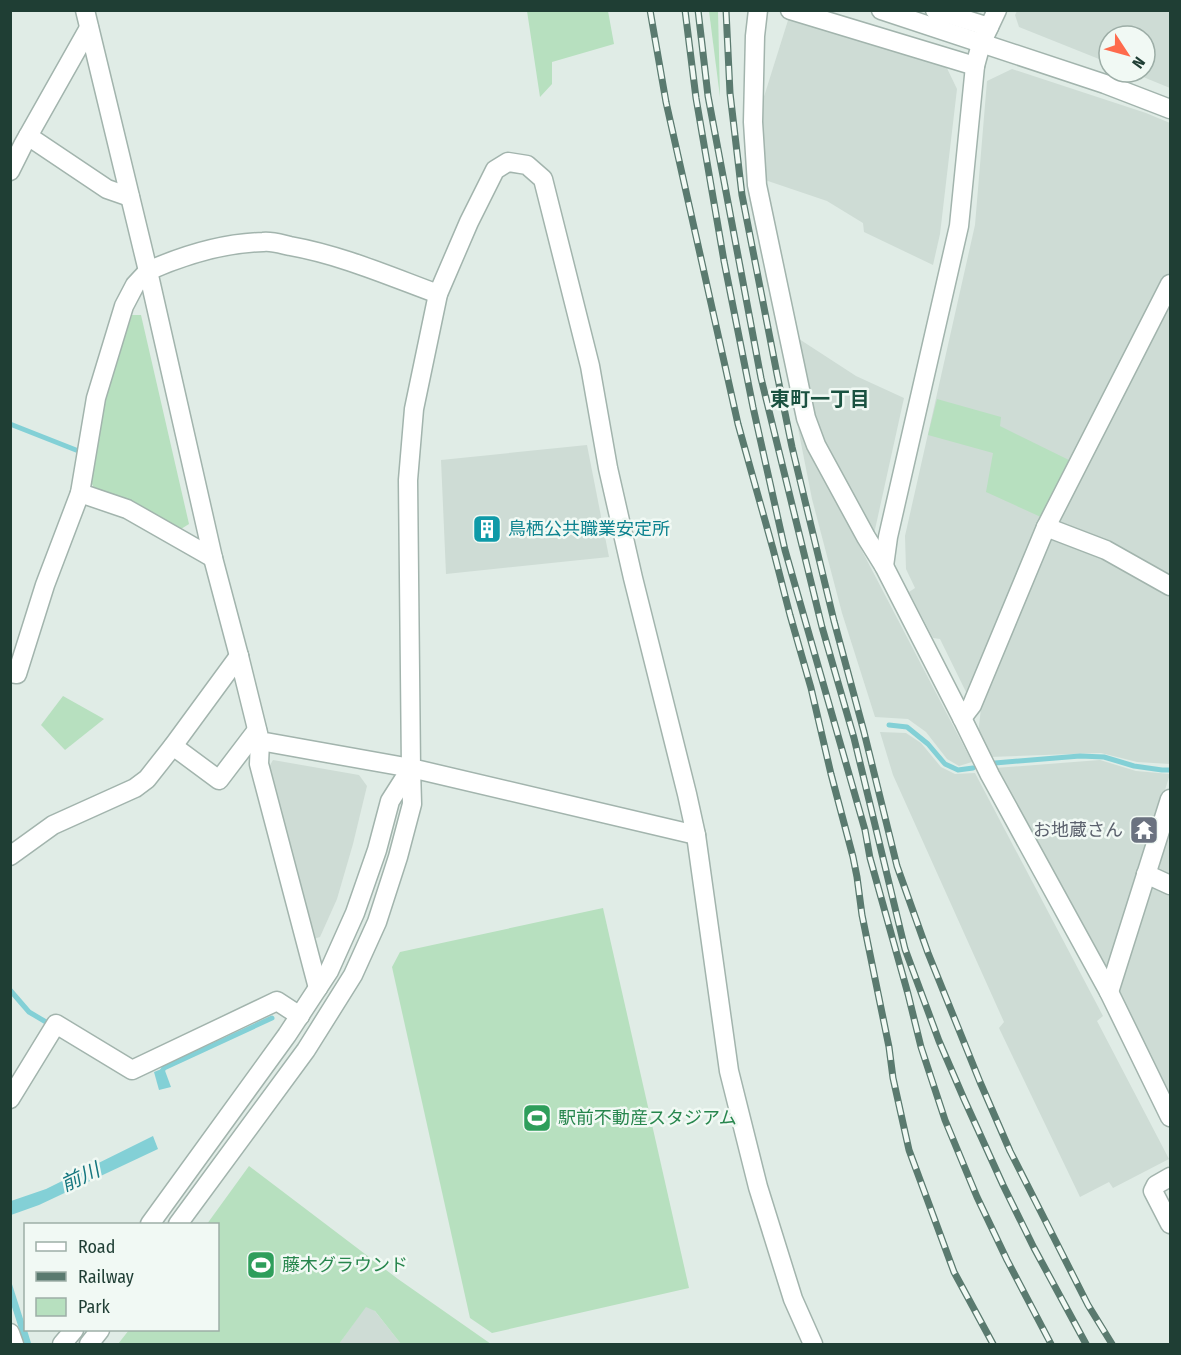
<svg xmlns="http://www.w3.org/2000/svg" width="1181" height="1355" viewBox="0 0 1181 1355" font-family="'Fira Sans Condensed','Noto Sans JP',sans-serif">
	<style>
		.built { fill: #cedcd5 }
		.green { fill: #b7e0bf }
		.water { fill: #83d0d6 }
		.lines { fill: none; stroke-linecap: round; stroke-linejoin: round }
		.stream { stroke: #83d0d6; stroke-width: 5 }
		.minor-casing { stroke: #a2b4ad; stroke-width: 21 }
		.tertiary-casing { stroke: #a2b4ad; stroke-width: 21 }
		.minor { stroke: #fff; stroke-width: 18 }
		.tertiary { stroke: #fff; stroke-width: 18 }
		.rail-casing { stroke: #5a7a6f; stroke-width: 7 }
		.rail { stroke: #f1f9f4; stroke-width: 4.5; stroke-dasharray: 14; stroke-linecap: butt }
		.labels { text-anchor: middle; dominant-baseline: central; stroke-width: 5; stroke-linejoin: round; paint-order: stroke }
		.culture-label { font-size: 18px; fill: #0d838f; stroke: #f1f9f4; text-anchor: start }
		.worship-label { font-size: 18px; fill: #5b616d; stroke: #f1f9f4; text-anchor: end }
		.leisure-label { font-size: 18px; fill: #27864d; stroke: #f1f9f4; text-anchor: start }
		.neighbourhood-label { font-size: 20px; font-weight: bold; fill: #1a5240; stroke: #f1f9f4 }
		.water-label { font-size: 20px; font-style: italic; fill: #14767f; stroke: #f1f9f4 }
	</style>
	<rect width="100%" height="100%" fill="#e0ece6"/>
	<!-- built -->
	<g class="built">
		<polygon points="1017,11 1170,11 1170,88 1131,72 1145,72 1145,36 1109,36 1109,63 1019,27 1015,15"/>
		<polygon points="789,17 944,62 957,89 940,234 933,265 864,232 863,223 827,201 765,180 762,103"/>
		<polygon points="1012,69 1146,113 1170,123 1170,277 973,690 966,692 940,639 933,638 909,592 915,588 906,569 905,536 975,225 987,81"/>
		<polygon points="1170,299 1170,579 1052,524"/>
		<polygon points="796,337 856,376 904,398 874,534 822,439 805,380"/>
		<polygon points="798,428 972,762 959,766 947,759 926,732 908,719 875,717 842,613 812,499"/>
		<polygon points="587,445 609,557 446,574 441,460"/>
		<polygon points="1045,537 1097,552 1170,593 1170,764 1137,762 1101,753 990,757 978,735 982,699"/>
		<polygon points="880,732 906,733 921,743 941,767 955,774 975,773 1103,1016 1097,1021 1169,1159 1113,1188 1109,1182 1080,1197 999,1028 1004,1022 893,775"/>
		<polygon points="273,760 359,775 367,786 353,844 337,899 320,937 310,940 267,770"/>
		<polygon points="1100,760 1136,771 1170,774 1109,970 1103,969 995,768"/>
		<polygon points="1170,822 1170,1095 1121,1000 1119,980"/>
		<polygon points="366,1306 374,1310 401,1344 339,1344"/>
	</g>
	<!-- green -->
	<g class="green">
		<polygon points="527,11 608,11 614,44 552,62 552,84 540,97"/>
		<polygon points="709,11 718,11 720,97"/>
		<polygon points="132,315 141,315 189,524 181,529 132,502 94,488 89,478 107,391"/>
		<polygon points="937,399 1001,417 1000,426 1073,462 1043,518 986,492 993,453 928,435"/>
		<polygon points="63,696 104,719 65,750 41,725"/>
		<polygon points="603,908 689,1288 492,1333 470,1318 392,967 400,952"/>
		<polygon points="249,1166 398,1279 491,1344 401,1344 375,1311 366,1307 339,1344 118,1344 129,1330 218,1330 218,1224 207,1224"/>
	</g>
	<!-- water -->
	<g class="water">
		<polygon points="164,1068 171,1087 159,1090 154,1072"/>
		<polygon points="153,1136 158,1149 39,1205 11,1215 11,1201 46,1189"/>
		<polygon points="11,1281 25,1325 26,1330 27,1330 31,1343 24,1344 11,1304"/>
	</g>
	<g class="lines">
		<!-- stream -->
		<g class="stream">
			<polyline points="10,424 76,450"/>
			<polyline points="889,725 907,727 928,744 945,764 958,770 973,768"/>
			<polyline points="995,763 1080,756 1104,757 1134,766 1162,770 1170,770"/>
			<polyline points="10,990 29,1012 46,1022"/>
			<polyline points="161,1073 164,1068 272,1018"/>
		</g>
		<!-- minor casing -->
		<g class="minor-casing">
			<g id="minor">
				<polyline points="758,10 755,36 753,122 757,185 806,418 816,445 866,537 884,566 962,718 990,775 1109,992 1170,1117"/>
				<polyline points="790,10 975,66"/>
				<polyline points="935,10 989,27"/>
				<polyline points="28,136 107,189 130,197"/>
				<polyline points="10,171 23,145 89,28"/>
				<polyline points="80,493 127,509 213,558"/>
				<polyline points="1046,527 1106,550 1170,586"/>
				<polyline points="884,566 888,537 959,226 975,66 981,44 997,10"/>
				<polyline points="239,656 260,741 411,768"/>
				<polyline points="10,673 17,674 45,585 80,493 96,398 124,306 135,285 148,271"/>
				<polyline points="962,718 972,705 1046,527 1170,284"/>
				<polyline points="260,741 259,764 318,988"/>
				<polyline points="173,746 219,780 257,730"/>
				<polyline points="696,835 729,1071 758,1187 793,1299 813,1344"/>
				<polyline points="10,856 53,825 135,788 147,779 173,746 239,656"/>
				<polyline points="1146,874 1170,885"/>
				<polyline points="1109,992 1170,799"/>
				<polyline points="10,1099 56,1024 132,1070 277,1001 300,1016"/>
				<polyline points="1170,1177 1156,1185 1153,1191 1170,1224"/>
				<polyline points="10,1333 14,1344"/>
			</g>
		</g>
		<!-- tertiary casing -->
		<g class="tertiary-casing">
			<g id="tertiary">
				<polyline points="85,10 148,271 213,558 239,656"/>
				<polyline points="881,10 1105,84 1170,109"/>
				<path d="M148 271C184 255 223 243 263 242 272 241 281 244 290 246 341 255 389 276 438 294"/>
				<polyline points="150,1224 287,1035 329,971 355,913 377,850 390,801 411,768"/>
				<polyline points="178,1224 306,1050 353,975 377,922 398,857 412,804 411,768 408,480 414,409 438,294 469,222 495,170 508,162 527,165 543,179 590,366 608,468 633,578 687,794 696,835 411,768"/>
				<polyline points="62,1344 74,1330"/>
				<polyline points="89,1344 100,1330"/>
			</g>
		</g>
		<!-- minor -->
		<use href="#minor" class="minor"/>
		<!-- tertiary -->
		<use href="#tertiary" class="tertiary"/>
		<!-- rail casing -->
		<g class="rail-casing">
			<g id="rail">
				<polyline points="650,10 666,102 738,424 773,549 790,615 811,688 831,774 853,857 857,877 862,915 889,1047 893,1078 909,1150 954,1272 993,1344"/>
				<polyline points="685,10 696,98 724,261 753,407 785,550 865,830 870,858 908,994 921,1047 945,1120 977,1197 1007,1260 1051,1344"/>
				<polyline points="698,10 708,96 761,378 822,627 854,738 905,949 939,1041 964,1099 1003,1185 1034,1248 1086,1344"/>
				<polyline points="726,10 730,93 742,195 777,374 792,447 834,621 864,732 897,866 928,953 980,1082 1010,1151 1088,1305 1112,1344"/>
			</g>
		</g>
		<!-- rail -->
		<use href="#rail" class="rail"/>
	</g>
	<!-- icons -->
	<defs>
		<g id="building-square" transform="scale(1.5)"><rect x="-9" y="-9" width="18" height="18" rx="4" fill="#0f9aa8" stroke="#f1f9f4"/><path d="M-4-6H4V6H1V3H-1V6H-4ZM-2.5-4.3h1.7v1.8h-1.7ZM.8-4.3h1.7v1.8H.8ZM-2.5-1h1.7V.8h-1.7ZM.8-1h1.7V.8H.8Z" fill="#fff"/></g>
		<g id="temple-square" transform="scale(1.5)"><rect x="-9" y="-9" width="18" height="18" rx="4" fill="#6b7280" stroke="#f1f9f4"/><path d="M0-6L5-2H3V0L6.5 2.5H4V6H1.5V3h-3V6H-4V2.5H-6.5L-3 0V-2H-5Z" fill="#fff"/></g>
		<g id="stadium-square" transform="scale(1.5)"><rect x="-9" y="-9" width="18" height="18" rx="4" fill="#2e9e5b" stroke="#f1f9f4"/><path d="M0-5a6.5 5 0 1 0 0 10a6.5 5 0 1 0 0-10ZM-3.5-1.8h7v3.6h-7Z" fill="#fff"/></g>
	</defs>
	<g fill-rule="evenodd">
		<use href="#building-square" x="487" y="529"/>
		<use href="#temple-square" x="1144" y="830"/>
		<use href="#stadium-square" x="537" y="1118"/>
		<use href="#stadium-square" x="261" y="1265"/>
	</g>
	<g class="labels">
		<!-- culture labels -->
		<g class="culture-label">
			<text x="508" y="529">鳥栖公共職業安定所</text>
		</g>
		<!-- worship labels -->
		<g class="worship-label">
			<text x="1123" y="830">お地蔵さん</text>
		</g>
		<!-- leisure labels -->
		<g class="leisure-label">
			<text x="558" y="1118">駅前不動産スタジアム</text>
			<text x="282" y="1265">藤木グラウンド</text>
		</g>
		<!-- neighbourhood labels -->
		<g class="neighbourhood-label">
			<text x="820" y="399">東町一丁目</text>
		</g>
		<!-- water labels -->
		<g class="water-label">
			<text transform="translate(80 1177) rotate(-25)">前川</text>
		</g>
	</g>
	<!-- border -->
	<rect width="1181" height="1355" fill="none" stroke="#1f3e34" stroke-width="24"/>
	<!-- legend -->
	<rect x="24" y="1223" width="195" height="108" fill="#f1f9f4" stroke="#9daea7" stroke-width="1.5"/>
	<rect x="36" y="1242" width="30" height="9" fill="#ffffff" stroke="#9daea7" stroke-width="1.5"/>
	<text x="78" y="1253" font-size="18" fill="#1f3e34">Road</text>
	<rect x="36" y="1272" width="30" height="9" fill="#5a7a6f" stroke="#9daea7" stroke-width="1.5"/>
	<text x="78" y="1283" font-size="18" fill="#1f3e34">Railway</text>
	<rect x="36" y="1298" width="30" height="18" fill="#b7e0bf" stroke="#9daea7" stroke-width="1.5"/>
	<text x="78" y="1313" font-size="18" fill="#1f3e34">Park</text>
	<!-- north arrow -->
	<g transform="translate(1127 54) rotate(126)"><circle r="28" fill="#f1f9f4" stroke="#9daea7" stroke-width="1.5"/>
	<path d="M0-4.5L10 22L0 15L-10 22Z" fill="#fe6b4d"/>
	<text y="-9" font-size="16" font-weight="bold" text-anchor="middle" fill="#1f3e34">N</text>
	</g>
</svg>
